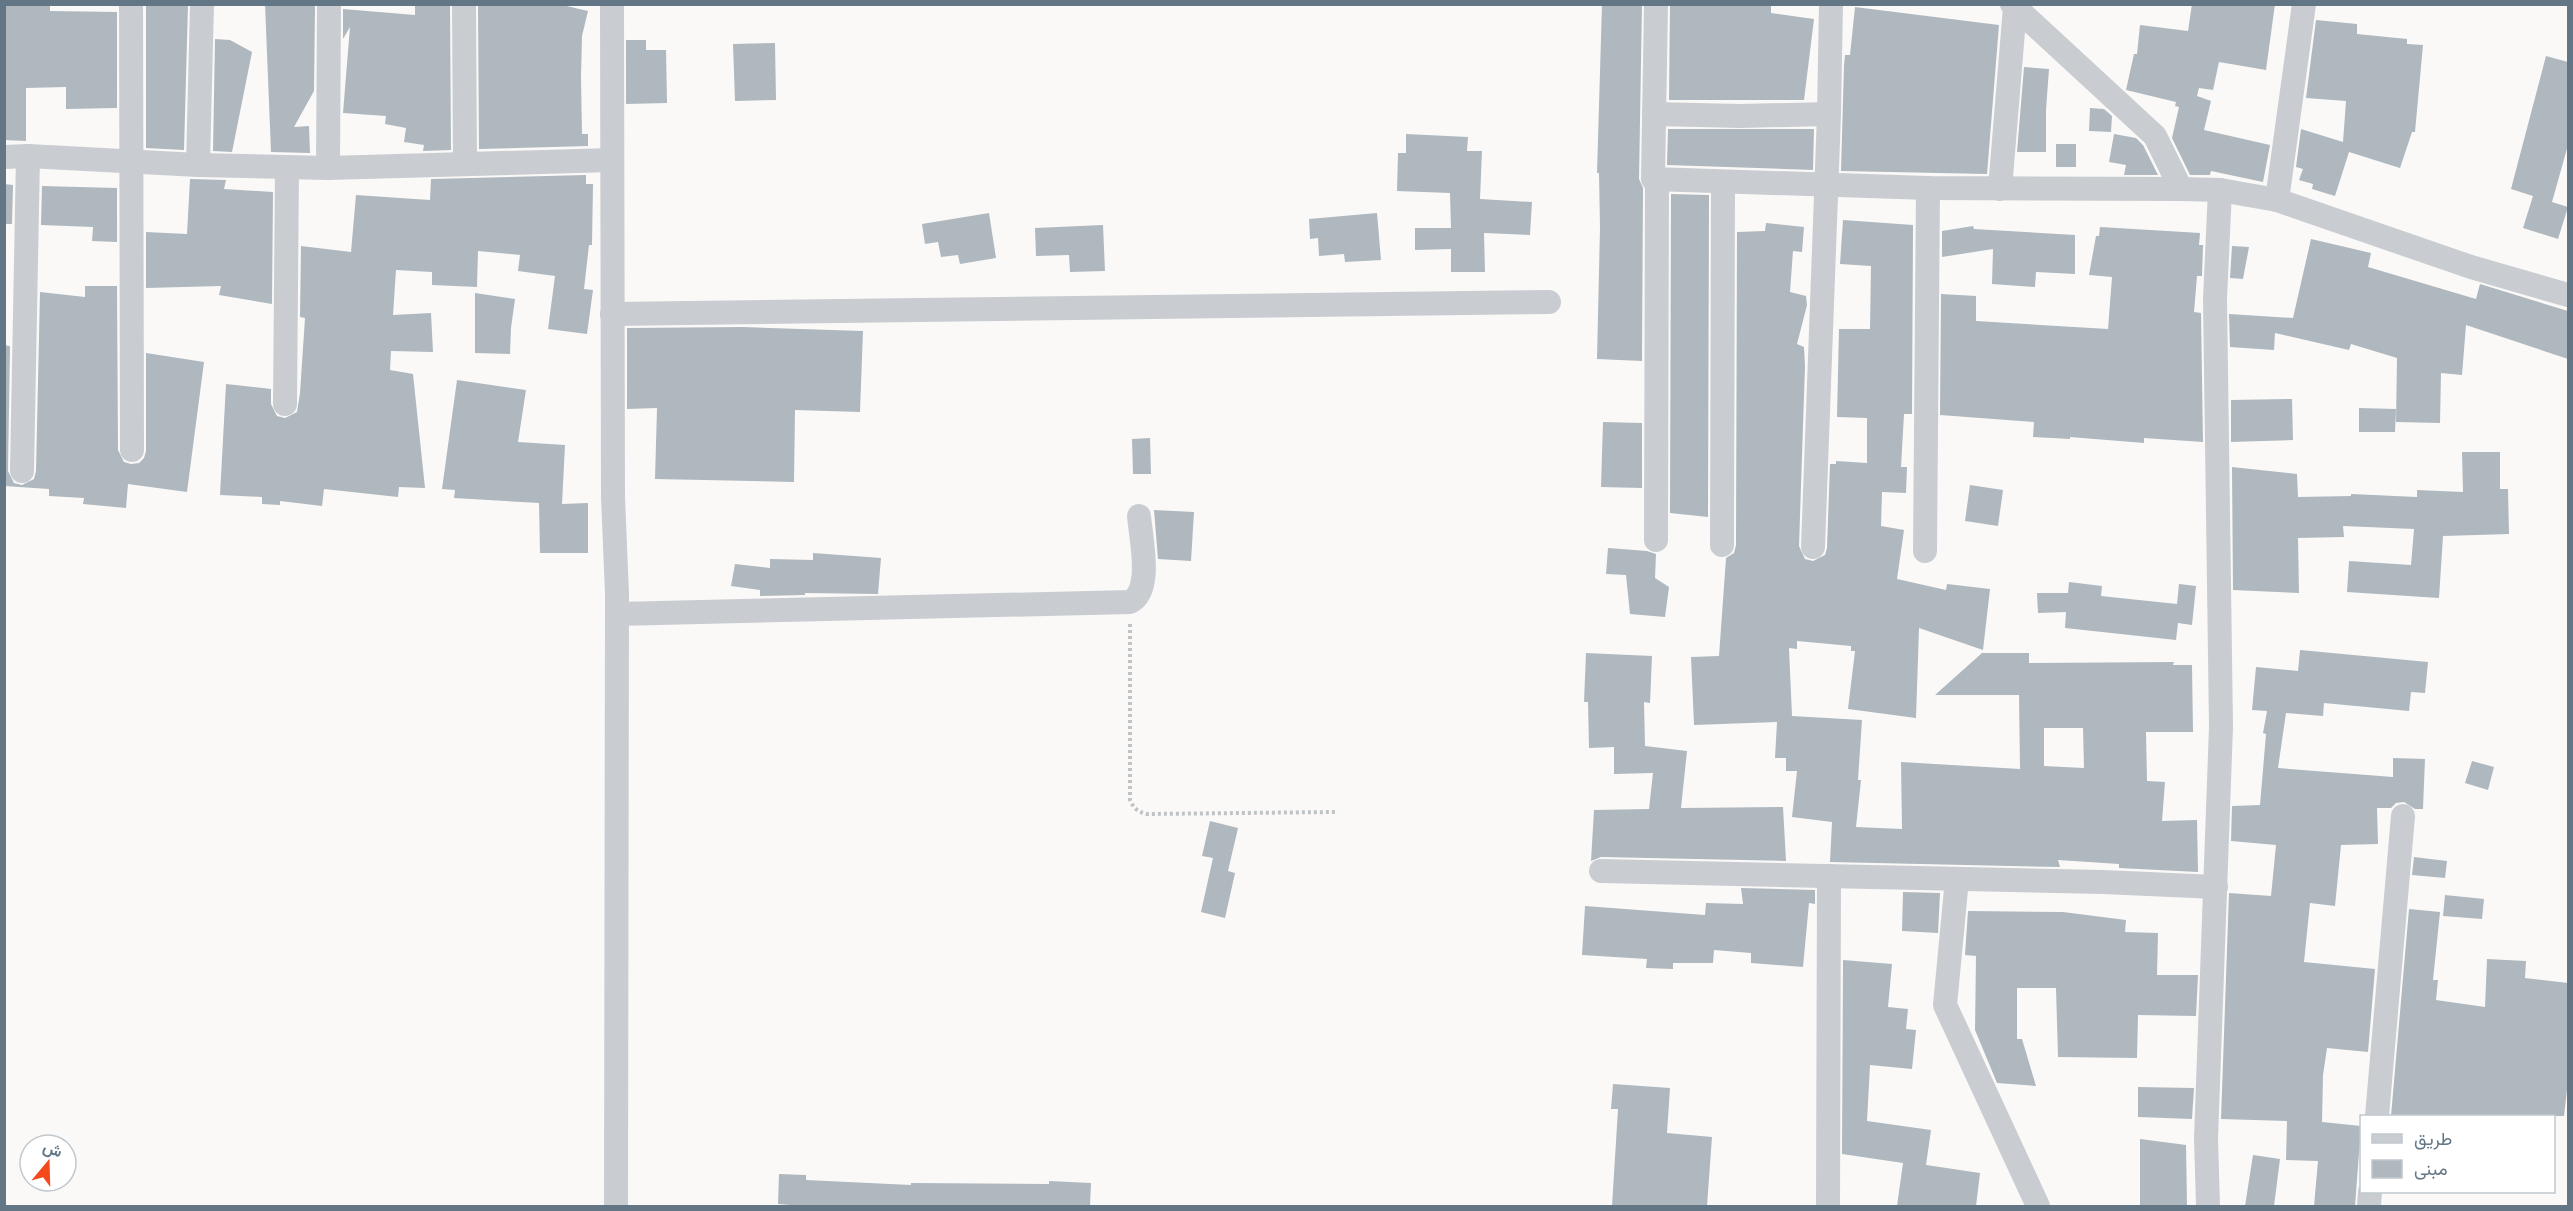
<svg xmlns="http://www.w3.org/2000/svg" width="2573" height="1211" viewBox="0 0 2573 1211" font-family="'Exo 2',Vazirmatn,sans-serif">
	<style>
		.building { fill: #afb8bf; fill-rule: evenodd }
		.lines { fill: none; stroke-linecap: round; stroke-linejoin: round }
		.path { stroke: #c0c3c5; stroke-width: 4; stroke-dasharray: 3 3; stroke-linecap: butt }
		.minor { stroke: #c9cdd1; stroke-width: 24 }
	</style>
	<rect width="100%" height="100%" fill="#faf9f7"/>
	<!-- building -->
	<g class="building">
		<polygon points="4,4 50,4 50,11 117,12 117,108 66,109 66,87 26,88 26,141 4,140"/>
		<polygon points="146,4 188,4 184,150 146,148"/>
		<polygon points="265,4 313,4 315,7 314,91 294,127 309,126 310,153 271,152"/>
		<polygon points="415,4 450,4 451,150 423,151 424,145 404,142 406,128 385,124 386,116 343,113 350,27 343,39 343,9 415,15"/>
		<polygon points="478,4 558,4 588,11 582,36 581,77 582,134 588,134 588,146 479,149"/>
		<polygon points="1602,4 1642,4 1639,179 1643,188 1642,361 1597,359 1600,228 1599,173 1597,173"/>
		<polygon points="1670,4 1771,4 1771,13 1814,19 1804,100 1669,100"/>
		<polygon points="2192,4 2275,4 2266,70 2219,62 2213,90 2199,88 2197,96 2211,101 2204,130 2270,145 2263,182 2211,171 2210,175 2190,175 2172,138 2179,107 2175,106 2176,102 2126,90 2134,54 2137,54 2140,25 2188,31"/>
		<polygon points="1855,7 1999,25 1987,174 1841,171 1844,65 1845,55 1850,55"/>
		<polygon points="2316,20 2357,24 2357,34 2407,39 2407,44 2423,45 2415,132 2412,132 2400,168 2349,152 2335,196 2312,189 2313,184 2299,180 2303,169 2296,167 2301,129 2343,142 2346,101 2306,98"/>
		<polygon points="215,39 230,40 252,52 232,152 213,151"/>
		<polygon points="626,40 646,40 646,50 666,50 667,103 626,104"/>
		<polygon points="775,43 776,100 735,101 733,44"/>
		<polygon points="2546,56 2568,62 2568,145 2552,202 2568,207 2558,239 2523,228 2533,196 2511,189"/>
		<polygon points="2024,67 2049,69 2046,110 2046,152 2017,152"/>
		<polygon points="2090,108 2104,109 2112,116 2111,132 2089,131"/>
		<polygon points="1668,129 1814,129 1813,170 1667,165"/>
		<polygon points="1406,134 1468,137 1467,151 1482,151 1480,199 1532,202 1530,235 1484,233 1485,272 1451,272 1451,249 1415,250 1415,228 1451,228 1450,193 1397,191 1398,153 1406,153"/>
		<polygon points="2114,134 2136,138 2143,145 2158,175 2124,175 2126,165 2109,162"/>
		<rect x="2056" y="144" width="20" height="23"/>
		<polygon points="586,175 586,184 593,184 592,245 589,245 584,289 593,290 587,334 548,329 555,276 518,271 520,255 478,251 477,287 432,285 432,272 396,270 393,315 431,313 433,352 391,351 390,370 413,374 425,488 399,487 398,497 324,489 322,506 280,501 280,505 262,504 262,497 220,495 226,384 271,389 271,404 277,416 285,418 297,412 300,393 305,318 300,317 301,246 351,252 356,195 430,200 431,179"/>
		<polygon points="190,179 226,180 224,189 273,192 272,304 219,295 221,286 146,288 146,232 187,234"/>
		<polygon points="4,184 13,185 12,224 4,224"/>
		<polygon points="42,186 117,188 117,242 92,241 93,227 41,225"/>
		<polygon points="1671,194 1709,195 1708,517 1670,513"/>
		<polygon points="989,213 996,258 960,264 958,255 941,257 938,242 925,244 922,224"/>
		<polygon points="1377,213 1381,260 1345,262 1344,254 1319,256 1318,238 1310,239 1309,219"/>
		<path d="M1843 220 1913 225 1912 414H1904L1901 467H1907L1906 493 1882 492 1881 526 1904 530 1897 579 1946 590 1947 584 1990 589 1983 650 1919 628 1916 718 1848 709 1855 651H1851V646L1797 641V649L1789 648 1792 716 1862 720 1858 780H1861L1856 827 1902 829 1901 762 2020 769 2019 695H1935L1982 653H2029V663L2174 662 2173 665H2192L2193 732H2146L2147 781 2165 782 2162 821 2197 820 2198 872 2119 868V864L2058 860 2060 867 1830 862 1832 822 1792 817 1797 771H1786V758H1775L1777 722 1694 725 1691 657 1719 656 1726 558 1734 553 1736 545 1737 232 1765 231 1766 223 1804 227 1802 252 1793 251 1790 292 1806 296 1807 305 1797 344 1804 347 1805 366 1799 546 1805 559 1813 561 1825 555 1827 548 1830 464H1836V461L1867 463V418L1837 417 1839 329H1870L1871 266 1840 264ZM2044 728H2083L2084 768 2044 766Z"/>
		<polygon points="1103,225 1105,271 1070,272 1069,255 1036,256 1035,228"/>
		<polygon points="1973,226 1974,229 2075,235 2075,274 2036,272 2035,287 1992,284 1993,249 1942,257 1942,231"/>
		<polygon points="2100,227 2200,233 2199,245 2203,245 2202,276 2197,276 2194,312 2201,313 2203,442 2144,438 2144,443 2070,437 2070,439 2033,437 2034,422 1940,415 1941,294 1976,296 1976,321 2108,329 2112,277 2089,275 2096,236 2099,236"/>
		<polygon points="2311,239 2371,253 2368,267 2476,299 2480,284 2568,311 2568,359 2466,325 2462,375 2441,373 2440,423 2396,422 2397,358 2351,344 2349,350 2275,333 2274,350 2230,347 2229,314 2293,318"/>
		<polygon points="2232,246 2249,247 2243,279 2230,278"/>
		<polygon points="85,286 117,286 118,450 124,462 131,464 139,463 144,458 146,451 146,353 204,362 187,492 128,484 126,508 83,504 84,498 49,496 49,489 4,486 4,345 10,346 8,471 14,483 22,485 34,479 36,471 40,292 85,297"/>
		<polygon points="475,293 515,299 511,328 510,354 475,353"/>
		<polygon points="743,327 863,331 860,412 795,410 794,482 655,479 657,408 627,409 627,328"/>
		<polygon points="457,380 526,390 518,442 565,445 562,504 588,503 588,553 540,553 539,503 454,498 455,490 442,489"/>
		<polygon points="2292,399 2293,440 2231,442 2231,400"/>
		<polygon points="2359,408 2396,409 2395,432 2359,432"/>
		<polygon points="1603,422 1642,423 1642,488 1601,487"/>
		<polygon points="1150,438 1151,474 1133,474 1132,439"/>
		<polygon points="2462,452 2500,452 2500,489 2508,489 2509,534 2443,536 2439,598 2347,592 2349,561 2411,565 2414,529 2343,526 2344,537 2298,538 2299,593 2233,590 2232,467 2297,474 2298,497 2351,496 2351,494 2417,497 2417,490 2463,492"/>
		<polygon points="1970,485 2003,490 1998,526 1965,521"/>
		<polygon points="1154,510 1194,512 1191,561 1158,559"/>
		<polygon points="1608,548 1647,551 1656,554 1655,578 1669,587 1665,617 1630,614 1626,575 1606,574"/>
		<polygon points="813,553 881,558 878,594 805,593 805,595 760,596 760,590 731,586 735,564 770,568 770,559 813,560"/>
		<polygon points="2069,582 2102,586 2101,596 2177,604 2179,584 2196,586 2192,625 2178,623 2176,640 2065,628 2066,612 2038,613 2037,593 2068,593"/>
		<polygon points="2300,650 2428,662 2425,693 2411,692 2409,711 2324,703 2323,716 2286,713 2278,768 2393,777 2393,758 2425,759 2423,809 2415,809 2404,802 2396,803 2391,808 2377,808 2378,844 2341,845 2335,906 2310,903 2304,962 2375,969 2368,1052 2327,1048 2323,1075 2322,1122 2361,1126 2355,1206 2314,1206 2318,1161 2286,1160 2287,1121 2221,1119 2229,893 2271,896 2276,845 2231,841 2232,806 2260,805 2266,734 2263,733 2267,711 2252,710 2256,667 2298,671"/>
		<polygon points="1586,653 1652,656 1650,703 1644,702 1645,746 1687,751 1681,808 1783,807 1786,861 1601,857 1591,861 1594,810 1649,809 1653,773 1614,774 1614,747 1589,748 1588,702 1584,702"/>
		<polygon points="2472,761 2494,767 2488,790 2465,783"/>
		<polygon points="1210,821 1238,828 1228,871 1235,873 1225,918 1201,912 1213,858 1202,856"/>
		<polygon points="2414,857 2447,861 2445,878 2412,875"/>
		<polygon points="1741,888 1815,890 1815,904 1809,903 1803,967 1751,963 1751,953 1714,950 1713,963 1673,963 1673,969 1646,968 1647,959 1582,955 1585,906 1705,915 1706,903 1743,904"/>
		<polygon points="1903,892 1940,893 1938,933 1902,931"/>
		<polygon points="2445,895 2484,899 2482,919 2443,916"/>
		<polygon points="2409,909 2440,912 2433,980 2438,980 2436,1000 2485,1007 2487,959 2526,961 2525,978 2568,983 2568,1081 2564,1116 2391,1116"/>
		<polygon points="1968,911 2063,912 2126,920 2125,932 2158,933 2157,975 2198,975 2196,1016 2138,1015 2137,1058 2058,1057 2056,988 2017,988 2017,1039 2022,1039 2036,1086 1997,1083 1975,1030 1976,956 1965,955"/>
		<polygon points="1843,960 1892,964 1888,1007 1908,1009 1906,1029 1916,1030 1912,1069 1870,1065 1867,1121 1931,1130 1926,1165 1980,1173 1976,1206 1897,1206 1903,1163 1842,1154"/>
		<polygon points="1613,1084 1670,1088 1667,1133 1712,1137 1707,1206 1612,1206 1618,1109 1611,1109"/>
		<polygon points="2138,1087 2194,1088 2192,1119 2138,1117"/>
		<polygon points="2140,1139 2186,1145 2187,1206 2140,1206"/>
		<polygon points="2253,1155 2280,1159 2274,1206 2245,1206"/>
		<polygon points="779,1174 806,1175 806,1180 911,1185 911,1183 1049,1184 1049,1181 1091,1183 1090,1206 803,1206 778,1204"/>
	</g>
	<g class="lines">
		<!-- path -->
		<path class="path" d="M1130 624V800C1134 809 1138 812 1147 814L1337 812"/>
		<!-- minor -->
		<g class="minor">
			<polyline points="131,4 132,450"/>
			<polyline points="464,4 465,164"/>
			<polyline points="612,4 613,497 617,594 616,1206"/>
			<polyline points="1656,4 1653,179 1928,188 2181,189"/>
			<polyline points="2012,4 2155,136 2181,189 2220,190 2277,200 2471,267 2568,295"/>
			<polyline points="1654,114 1740,116 1829,114"/>
			<polyline points="4,157 28,156 198,165 328,168 612,160"/>
			<polyline points="198,165 202,4"/>
			<polyline points="328,168 329,4"/>
			<polyline points="2000,189 2015,7"/>
			<polyline points="2277,200 2304,4"/>
			<polyline points="612,314 1549,302"/>
			<polyline points="285,404 287,167"/>
			<polyline points="22,471 28,156"/>
			<polyline points="1656,540 1657,179"/>
			<polyline points="1722,545 1723,182"/>
			<polyline points="1813,547 1829,114 1831,4"/>
			<polyline points="1925,551 1928,188"/>
			<path d="M617 614 1130 602C1153 591 1141 539 1139 516"/>
			<polyline points="1601,871 2103,882 2216,887"/>
			<polyline points="1957,879 1945,1005 2038,1206"/>
			<polyline points="2377,1116 2403,816"/>
			<polyline points="1828,1206 1829,876"/>
			<polyline points="2208,1206 2206,1138 2221,727 2215,299 2220,190"/>
			<polyline points="2369,1206 2370,1192"/>
		</g>
	</g>
	<!-- border -->
	<rect width="2573" height="1211" fill="none" stroke="#627685" stroke-width="12"/>
	<!-- legend -->
	<rect x="2360" y="1115" width="195" height="78" fill="#ffffff" stroke="#c0c8ce" stroke-width="1.5"/>
	<rect x="2372" y="1134" width="30" height="9" fill="#c9cdd1" stroke="#c0c8ce" stroke-width="1.5"/>
	<text x="2414" y="1145" font-size="18" fill="#627685">طريق</text>
	<rect x="2372" y="1160" width="30" height="18" fill="#afb8bf" stroke="#c0c8ce" stroke-width="1.5"/>
	<text x="2414" y="1175" font-size="18" fill="#627685">مبنى</text>
	<!-- north arrow -->
	<g transform="translate(48 1163) rotate(19)"><circle r="28" fill="#ffffff" stroke="#c0c8ce" stroke-width="1.5"/>
	<path d="M0-4.5L10 22L0 15L-10 22Z" fill="#f4491d"/>
	<text y="-9" font-size="16" font-weight="bold" text-anchor="middle" fill="#627685">ش</text>
	</g>
</svg>
